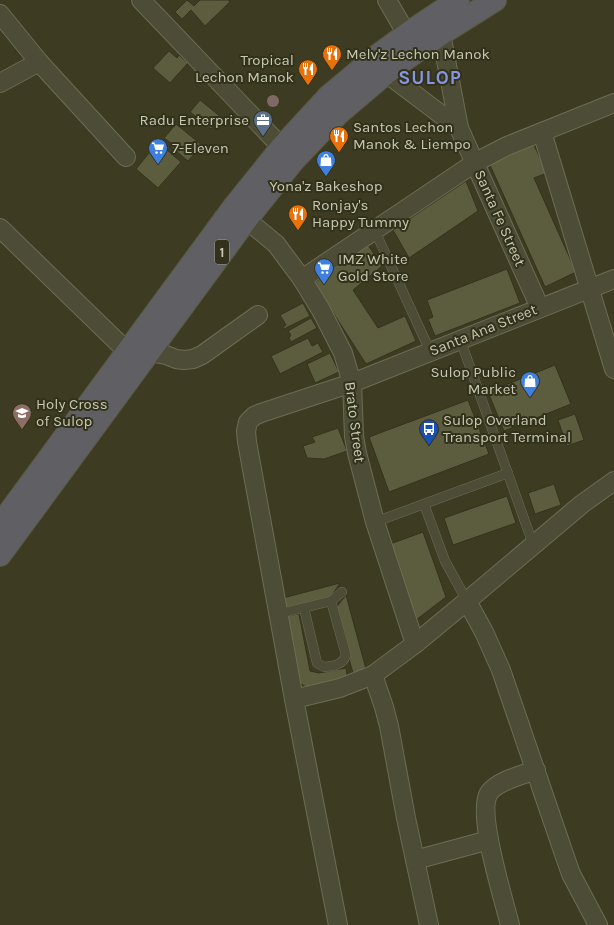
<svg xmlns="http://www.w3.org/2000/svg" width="614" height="925" viewBox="0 0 614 925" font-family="Karla,sans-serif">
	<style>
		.building { fill: #5c5c3e; stroke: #34331d }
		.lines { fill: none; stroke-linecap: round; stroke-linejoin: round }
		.service-casing { stroke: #6d6d56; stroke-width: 10 }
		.minor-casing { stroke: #6d6d56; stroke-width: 20 }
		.trunk-casing { stroke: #585741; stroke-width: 24 }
		.service { stroke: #4d4c36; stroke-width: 9 }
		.minor { stroke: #4d4c36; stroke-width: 18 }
		.trunk { stroke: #606064; stroke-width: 22 }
		.tree { fill: #7e6965 }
		.labels { text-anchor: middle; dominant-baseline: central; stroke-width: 4; stroke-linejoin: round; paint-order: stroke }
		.shield { fill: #32311b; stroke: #9b9b84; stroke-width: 1 }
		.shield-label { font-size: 14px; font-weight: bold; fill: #c8c9b1 }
		.poi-label { font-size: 15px; fill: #c8c9b1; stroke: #32311b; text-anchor: start }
		.street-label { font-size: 15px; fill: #c8c9b1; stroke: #32311b }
		.district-label { font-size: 19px; font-weight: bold; letter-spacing: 1px; fill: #8595e2; stroke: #32311b }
	</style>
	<rect width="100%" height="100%" fill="#3d3c22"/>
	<!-- building -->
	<g class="building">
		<polygon points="187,0 194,6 200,0 228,0 230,2 205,26 191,10 182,19 175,12"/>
		<polygon points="169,51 177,58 179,55 188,63 170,83 153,68"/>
		<polygon points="200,100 221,117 211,129 190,112"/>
		<polygon points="176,124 203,146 199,151 196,152 188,161 170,146 171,143 164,138"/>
		<polygon points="158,142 181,162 158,188 136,169"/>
		<polygon points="533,143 547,173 534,178 576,272 545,287 489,163"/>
		<polygon points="466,181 478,211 409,258 393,230"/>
		<polygon points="368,245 382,266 353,290 378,328 405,316 416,341 366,364 314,283"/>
		<polygon points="507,269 520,303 435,336 428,319 433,317 427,300"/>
		<polygon points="303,303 310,316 284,329 283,327 286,325 280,315"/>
		<polygon points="311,318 317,328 291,342 289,338 291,335 288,331"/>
		<polygon points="308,338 312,346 318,343 323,352 280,374 271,356"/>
		<polygon points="330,353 339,372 315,383 307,364"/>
		<polygon points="555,365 571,404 504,431 488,392"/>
		<polygon points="468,400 489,454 389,492 369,437"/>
		<polygon points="575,414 584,440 567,446 558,420"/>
		<polygon points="338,428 347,451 324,459 307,458 303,446 315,442 312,437"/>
		<polygon points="554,484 561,505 535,514 528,493"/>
		<polygon points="507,496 516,523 453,545 444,518"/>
		<polygon points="423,532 446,597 416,620 390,544"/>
		<polygon points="340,583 330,598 285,609 283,598"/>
		<polygon points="346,595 366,669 353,673 335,609"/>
		<polygon points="299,614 310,671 319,673 346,668 348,681 309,689 300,683 286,616"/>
	</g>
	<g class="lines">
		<!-- service casing -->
		<g class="service-casing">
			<g id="service">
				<polyline points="375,231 430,351"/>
				<polyline points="460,339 533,544"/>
				<polyline points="424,504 445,561 467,601"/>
				<polyline points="375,522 508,473"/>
				<path d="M304 608 317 663 324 667C333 666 343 665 346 655L331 601"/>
				<polyline points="278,614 331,601 342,592"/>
			</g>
		</g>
		<!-- minor casing -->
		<g class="minor-casing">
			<g id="minor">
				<polyline points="141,0 291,157"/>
				<polyline points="387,0 413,45"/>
				<polyline points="0,14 39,62 126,157"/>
				<polyline points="441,34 459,128 540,308"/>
				<polyline points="386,73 459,128"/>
				<polyline points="0,83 39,62"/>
				<polyline points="542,132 614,369"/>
				<polyline points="236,211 276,244 302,279 321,310 343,353 352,383 354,436 357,453 375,522 415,644"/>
				<polyline points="0,228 137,361"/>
				<polyline points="302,279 476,162 507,146 614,103"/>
				<polyline points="149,352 166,355 176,359 184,360 193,359 202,355 258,315"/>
				<polyline points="467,601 484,632 501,670 564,854 571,874 598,925"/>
				<polyline points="373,675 384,707 389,726 406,818 429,925"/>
				<polyline points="294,699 340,688 373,675 415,644 467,601 582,504 614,481"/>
				<polyline points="415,860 489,840"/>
				<polyline points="338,925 294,699 247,442 246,431 248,422 254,416 261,413 352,383 614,279"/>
				<path d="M510 925C504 900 476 813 489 793 497 781 522 775 536 770"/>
			</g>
		</g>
		<!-- trunk casing -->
		<g class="trunk-casing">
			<g id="trunk">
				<polyline points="0,525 233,208 282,147 329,96 377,56 407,34 458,0"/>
				<polyline points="0,555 246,220 294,160 340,112 386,73 441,34 495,0"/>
			</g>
		</g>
		<!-- service -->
		<use href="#service" class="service"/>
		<!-- minor -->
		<use href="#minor" class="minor"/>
		<!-- trunk -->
		<use href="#trunk" class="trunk"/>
	</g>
	<!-- trees -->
	<circle class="tree" cx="273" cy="101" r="6"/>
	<!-- icons -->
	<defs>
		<g id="restaurant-pin" transform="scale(1)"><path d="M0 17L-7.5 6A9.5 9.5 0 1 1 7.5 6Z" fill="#e8710a" stroke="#32311b"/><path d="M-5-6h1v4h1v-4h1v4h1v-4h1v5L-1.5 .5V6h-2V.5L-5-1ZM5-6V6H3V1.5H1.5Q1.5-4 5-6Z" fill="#fff"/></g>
		<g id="office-pin" transform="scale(1)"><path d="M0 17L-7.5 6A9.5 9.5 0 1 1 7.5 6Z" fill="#5c6f8a" stroke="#32311b"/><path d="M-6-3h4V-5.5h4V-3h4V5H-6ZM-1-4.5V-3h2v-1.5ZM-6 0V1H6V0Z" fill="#fff"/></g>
		<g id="supermarket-pin" transform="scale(1)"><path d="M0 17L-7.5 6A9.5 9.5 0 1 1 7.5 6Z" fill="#3f7fe0" stroke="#32311b"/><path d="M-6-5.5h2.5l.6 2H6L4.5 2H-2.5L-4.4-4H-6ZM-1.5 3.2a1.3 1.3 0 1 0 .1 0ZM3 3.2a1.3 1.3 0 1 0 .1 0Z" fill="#fff"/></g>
		<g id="shop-pin" transform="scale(1)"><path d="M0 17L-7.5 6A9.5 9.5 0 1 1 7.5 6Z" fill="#3f7fe0" stroke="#32311b"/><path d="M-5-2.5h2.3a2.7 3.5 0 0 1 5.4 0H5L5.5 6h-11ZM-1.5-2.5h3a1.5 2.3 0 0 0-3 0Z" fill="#fff"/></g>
		<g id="university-pin" transform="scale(1)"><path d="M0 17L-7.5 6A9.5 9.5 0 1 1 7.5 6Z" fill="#8d6e63" stroke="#32311b"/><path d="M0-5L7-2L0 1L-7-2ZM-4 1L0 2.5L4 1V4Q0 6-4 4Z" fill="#fff"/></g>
		<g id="bus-pin" transform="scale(1)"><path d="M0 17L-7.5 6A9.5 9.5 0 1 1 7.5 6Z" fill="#1a4fb4" stroke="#32311b"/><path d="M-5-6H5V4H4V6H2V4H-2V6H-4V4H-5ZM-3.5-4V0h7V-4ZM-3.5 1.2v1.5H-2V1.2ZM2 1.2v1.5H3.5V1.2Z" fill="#fff"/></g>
	</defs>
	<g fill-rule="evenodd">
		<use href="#restaurant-pin" x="332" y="54"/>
		<use href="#restaurant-pin" x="308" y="69"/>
		<use href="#office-pin" x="263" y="120"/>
		<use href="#restaurant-pin" x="339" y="136"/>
		<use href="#supermarket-pin" x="158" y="148"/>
		<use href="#shop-pin" x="326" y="160"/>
		<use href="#restaurant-pin" x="298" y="214"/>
		<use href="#supermarket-pin" x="324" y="268"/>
		<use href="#shop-pin" x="530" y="381"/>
		<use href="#university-pin" x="22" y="413"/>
		<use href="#bus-pin" x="429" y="429"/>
	</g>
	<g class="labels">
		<!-- shield labels -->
		<rect class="shield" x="215" y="240" width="14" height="24" rx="3"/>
		<g class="shield-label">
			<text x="222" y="252">1</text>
		</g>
		<!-- poi labels -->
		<g class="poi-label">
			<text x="346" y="54">Melv'z Lechon Manok</text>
			<text x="294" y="60" text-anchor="end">Tropical<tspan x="294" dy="17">Lechon Manok</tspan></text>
			<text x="249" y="120" text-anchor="end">Radu Enterprise</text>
			<text x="353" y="127">Santos Lechon<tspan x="353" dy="17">Manok &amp; Liempo</tspan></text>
			<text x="172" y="148">7-Eleven</text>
			<text x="326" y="186" text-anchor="middle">Yona'z Bakeshop</text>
			<text x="312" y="205">Ronjay's<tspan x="312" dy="17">Happy Tummy</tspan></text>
			<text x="338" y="259">IMZ White<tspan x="338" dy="17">Gold Store</tspan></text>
			<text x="516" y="372" text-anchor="end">Sulop Public<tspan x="516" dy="17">Market</tspan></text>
			<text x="36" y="404">Holy Cross<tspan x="36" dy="17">of Sulop</tspan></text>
			<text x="443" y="420">Sulop Overland<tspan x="443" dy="17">Transport Terminal</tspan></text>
		</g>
		<!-- street labels -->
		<g class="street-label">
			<text transform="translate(500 218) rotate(66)">Santa Fe Street</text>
			<text transform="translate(483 330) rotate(-22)">Santa Ana Street</text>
			<text transform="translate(355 422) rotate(83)">Brato Street</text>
		</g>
		<!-- district labels -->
		<g class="district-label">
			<text x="430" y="78">SULOP</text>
		</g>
	</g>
</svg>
